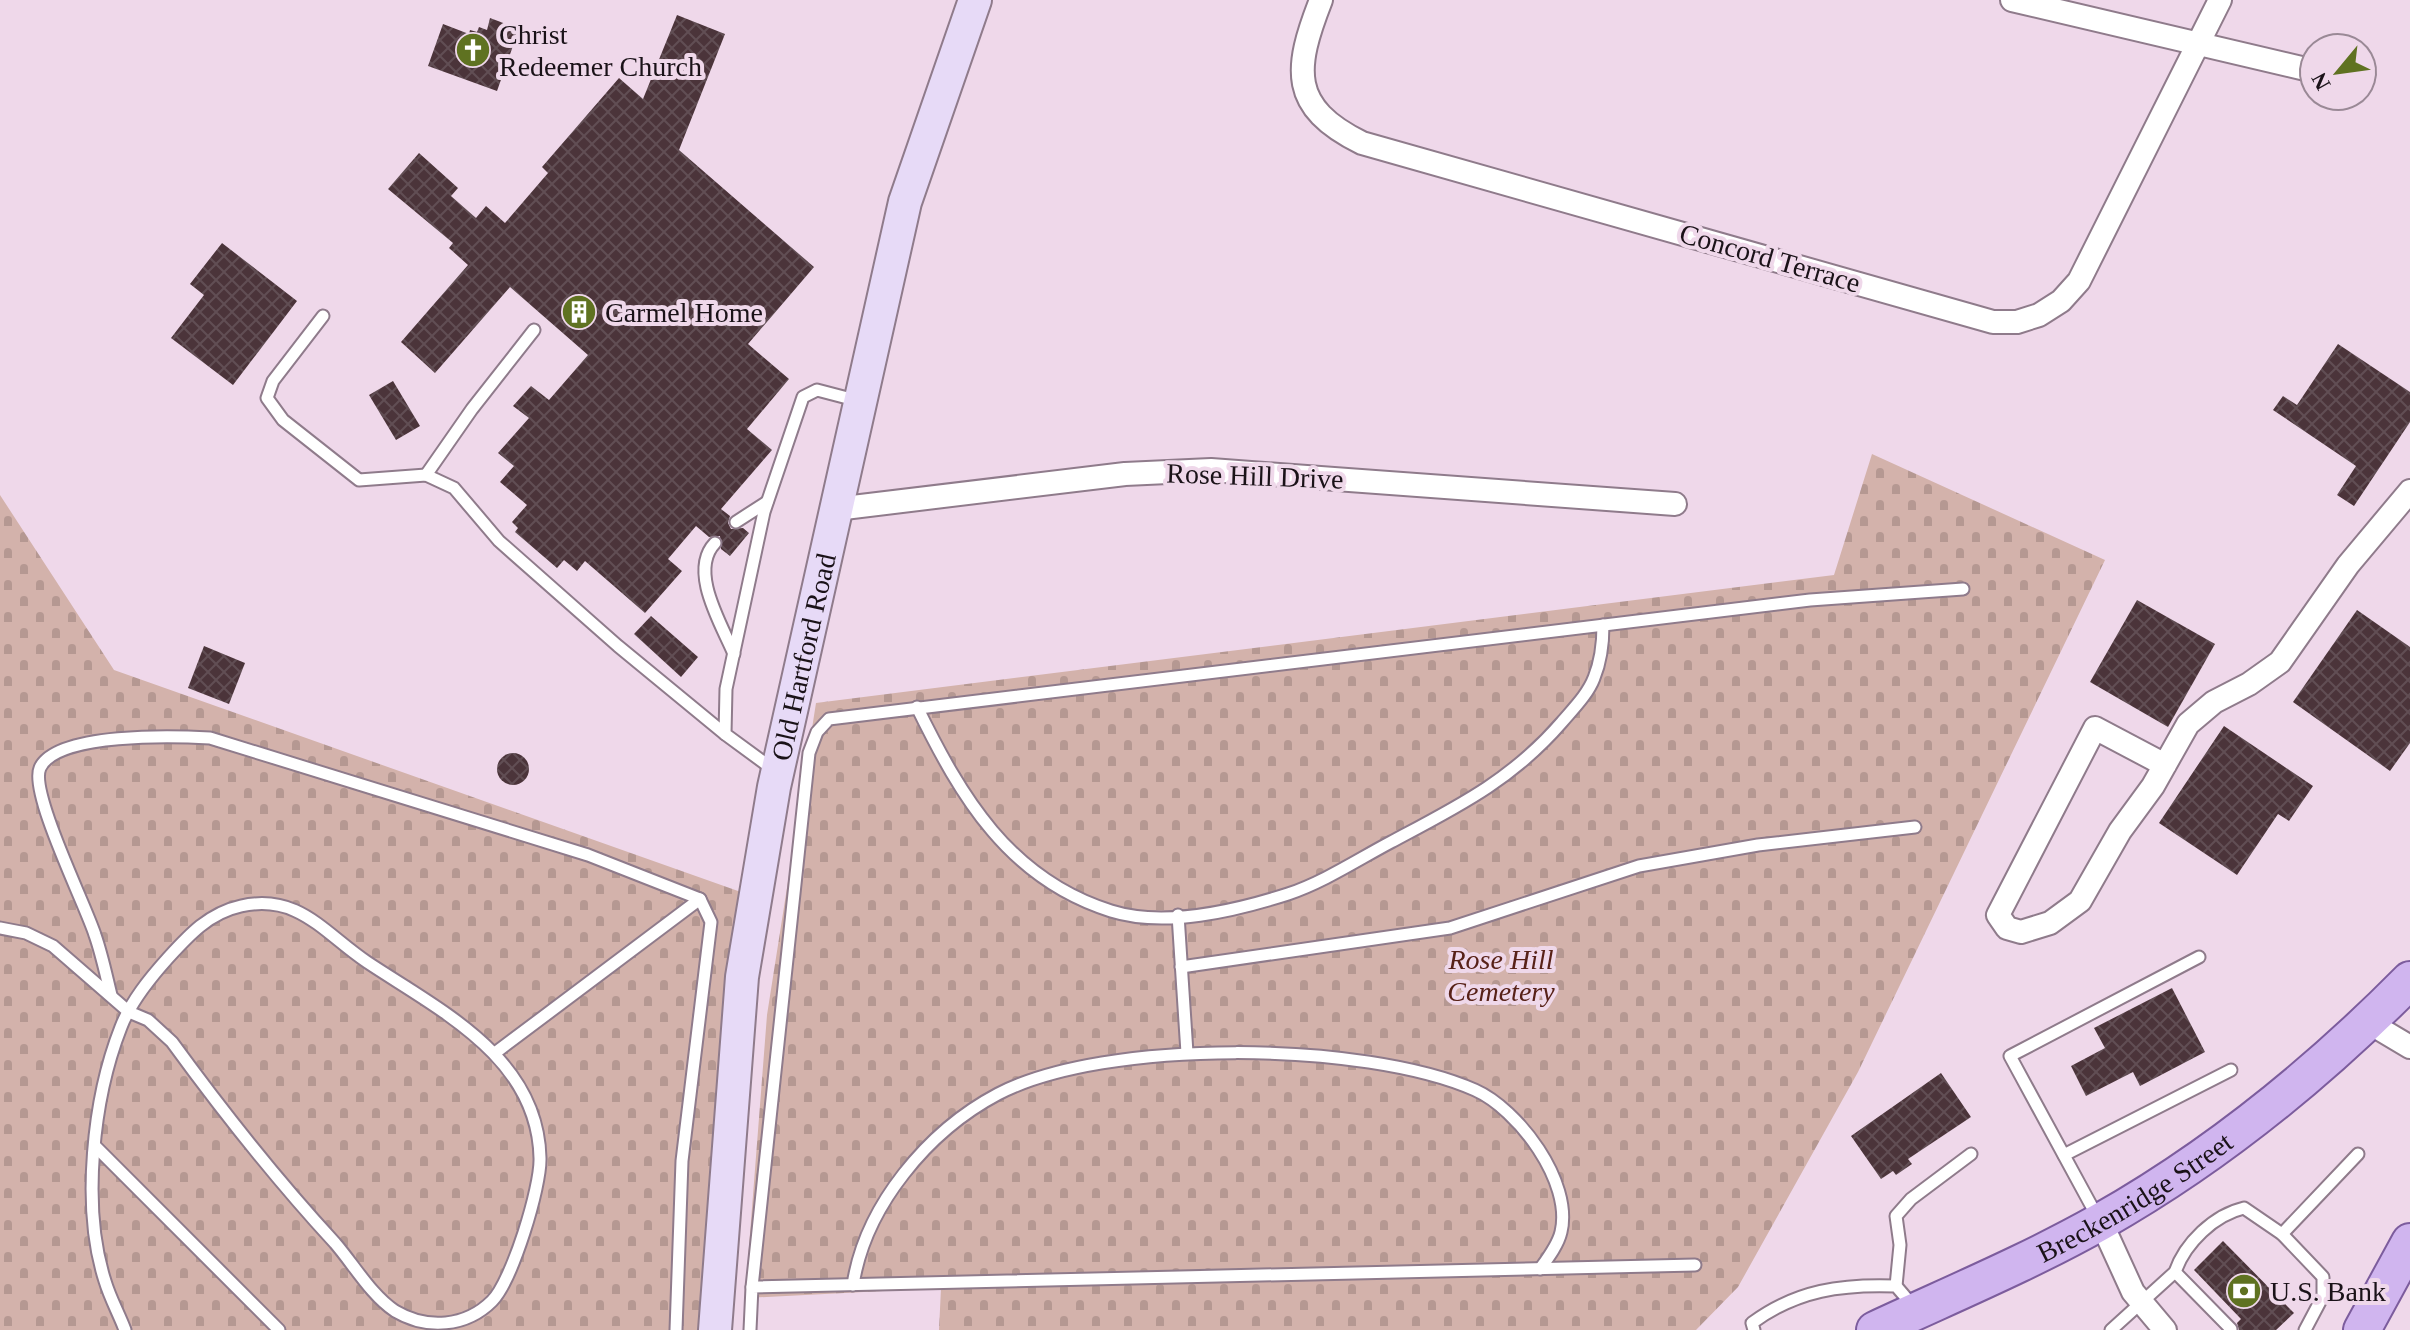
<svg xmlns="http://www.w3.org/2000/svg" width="2410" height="1330" viewBox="0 0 2410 1330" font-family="'Times New Roman',serif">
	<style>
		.cemetery { fill: url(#cemetery-stones) }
		.building { fill: url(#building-cross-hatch) }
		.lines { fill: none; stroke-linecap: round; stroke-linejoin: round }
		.service-casing { stroke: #8f7b8b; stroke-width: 15 }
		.minor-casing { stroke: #8f7b8b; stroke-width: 26 }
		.secondary-casing { stroke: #8f7b8b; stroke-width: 36 }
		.primary-casing { stroke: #7c5c9d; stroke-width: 40 }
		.service { stroke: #fff; stroke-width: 11 }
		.minor { stroke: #fff; stroke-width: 22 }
		.secondary { stroke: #e7daf7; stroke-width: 32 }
		.primary { stroke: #d0b5ef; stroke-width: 36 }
		.labels { text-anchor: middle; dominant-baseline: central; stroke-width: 8; stroke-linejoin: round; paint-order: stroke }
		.poi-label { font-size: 28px; fill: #1a1218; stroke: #efd8ea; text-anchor: start }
		.street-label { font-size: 28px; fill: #1a1218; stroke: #efd8ea }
		.park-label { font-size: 28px; font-style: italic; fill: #572117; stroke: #efd8ea }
	</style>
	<defs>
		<pattern id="cemetery-stones" width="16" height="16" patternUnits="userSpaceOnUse" patternTransform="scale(2)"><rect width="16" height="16" fill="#d3b2ab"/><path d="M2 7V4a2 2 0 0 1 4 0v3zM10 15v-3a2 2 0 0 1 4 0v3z" fill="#b59892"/></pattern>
		<pattern id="building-cross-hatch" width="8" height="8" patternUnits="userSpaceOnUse" patternTransform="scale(2)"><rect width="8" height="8" fill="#4b343a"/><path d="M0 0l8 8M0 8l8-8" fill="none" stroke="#614e54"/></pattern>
	</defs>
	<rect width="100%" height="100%" fill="#efd8ea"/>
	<!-- cemetery -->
	<g class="cemetery">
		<polygon points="1872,454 2105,560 1858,1072 1738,1287 1696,1330 939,1330 941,1288 745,1298 767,1015 816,703 1834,575"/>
		<polygon points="0,495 114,670 755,897 715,1330 0,1330"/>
	</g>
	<!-- building -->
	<g class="building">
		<polygon points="677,15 725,34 679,150 814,267 748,344 789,379 747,429 772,450 721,509 730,516 728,523 731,529 743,528 749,533 730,556 721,549 720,536 709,537 696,526 668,559 682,571 645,613 585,561 577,571 564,560 557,568 515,532 518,528 512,522 527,505 500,482 514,466 498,453 529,418 513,406 531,386 549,400 588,355 510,287 435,373 401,342 468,265 449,248 453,243 388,189 419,153 458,188 451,196 476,218 486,206 505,223 548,173 542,167 619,78 643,99"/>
		<polygon points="490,18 519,29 497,91 428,66 443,24 469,34 470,30 477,32 479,27 487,30"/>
		<polygon points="222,243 297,301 233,385 171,338 204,295 190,284"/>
		<polygon points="2338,344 2410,392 2410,422 2354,506 2337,495 2356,466 2273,410 2283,396 2297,405"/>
		<polygon points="393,381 420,426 396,440 369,395"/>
		<polygon points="2137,600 2215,644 2168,727 2090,682"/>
		<polygon points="2357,610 2410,647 2410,743 2390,771 2293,702"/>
		<polygon points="651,616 698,657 681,677 634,634"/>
		<polygon points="204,646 245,663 229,704 188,688"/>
		<polygon points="2224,726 2313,786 2289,821 2278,814 2237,875 2159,823"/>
		<circle cx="513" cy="769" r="16"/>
		<polygon points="2172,988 2205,1052 2140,1086 2133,1072 2086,1096 2071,1066 2105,1048 2094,1028"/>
		<polygon points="1941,1073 1971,1117 1908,1159 1912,1164 1896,1175 1893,1171 1881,1179 1851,1136"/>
		<polygon points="2223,1241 2294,1313 2276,1330 2239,1330 2237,1323 2241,1319 2194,1270"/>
	</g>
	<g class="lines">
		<!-- service casing -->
		<g class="service-casing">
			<g id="service">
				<polyline points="323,316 273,381 267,398 283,420 359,480 426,475 454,488 499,541 618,646 725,734"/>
				<polyline points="426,475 472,409 534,330"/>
				<polyline points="736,522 767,502"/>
				<path d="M715 543C688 571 722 625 734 654"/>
				<path d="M917 707C961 797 1009 879 1111 911 1165 928 1235 911 1288 894 1324 882 1357 860 1391 842 1457 807 1512 780 1562 722 1573 709 1588 694 1594 678 1601 661 1603 644 1603 625"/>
				<polyline points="774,770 725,734 726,689 764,512 803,397 817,390 859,401"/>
				<polyline points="1178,915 1187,1053"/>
				<path d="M0 928 26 933 53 946 129 1012 148 1020 172 1042C223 1112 276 1179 335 1243 354 1265 371 1295 395 1311 427 1330 466 1327 492 1301 512 1281 541 1187 540 1158 538 1057 439 1010 367 962 324 933 298 893 241 906 209 913 189 935 168 958 150 978 131 1001 121 1027 93 1098 81 1207 105 1281 110 1298 119 1314 125 1330"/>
				<polyline points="1181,967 1450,928 1639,866 1758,845 1915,827"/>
				<path d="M111 995C106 975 102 955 95 935 86 906 29 792 40 768 56 732 176 736 210 738L588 855 700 899"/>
				<polyline points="495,1053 700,899 711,922 682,1161 676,1330"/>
				<polyline points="96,1147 279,1330"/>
				<polyline points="2064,1155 2231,1070"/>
				<polyline points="2098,1218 2010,1056 2199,957"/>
				<polyline points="2282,1234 2358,1154"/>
				<polyline points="2175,1272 2231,1329"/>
				<path d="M853 1285C865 1206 928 1131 998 1094 1105 1038 1365 1041 1475 1090 1518 1109 1573 1182 1561 1232 1558 1245 1548 1258 1540 1269"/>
				<polyline points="1896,1286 1900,1245 1896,1216 1911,1199 1971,1154"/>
				<polyline points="752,1287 809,753 817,732 829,719 1810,600 1963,589"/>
				<polyline points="750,1330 752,1287 1695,1265"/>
				<path d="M1754 1330 1752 1323C1797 1290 1842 1284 1896 1286L1914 1307"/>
				<path d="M2111 1330 2175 1272C2185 1243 2214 1215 2244 1208L2282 1234 2323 1277V1296L2305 1330"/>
			</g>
		</g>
		<!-- minor casing -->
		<g class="minor-casing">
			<g id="minor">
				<path d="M1321 0C1294 69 1289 107 1362 143L1993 322H2017L2039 315 2061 301 2079 281 2220 0"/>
				<polyline points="2012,0 2314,71"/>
				<polyline points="836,509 1125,474 1211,470 1675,504"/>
				<polyline points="2165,765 2095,728 1998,915 2007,928 2021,932 2050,923 2080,901 2120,831 2153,786 2188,724 2214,702 2249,684 2280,662 2348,565 2410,491"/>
				<polyline points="2368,1022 2410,1047"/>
				<polyline points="2101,1222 2133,1292 2165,1330"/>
			</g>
		</g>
		<!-- secondary casing -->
		<g class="secondary-casing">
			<g id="secondary">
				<path id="s1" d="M715 1330 742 977 774 787 905 202 975 0"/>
			</g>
		</g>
		<!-- primary casing -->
		<g class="primary-casing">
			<g id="primary">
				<path id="s2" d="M1875 1330C1950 1295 2027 1263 2100 1222 2215 1157 2317 1074 2410 980"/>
				<polyline points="2362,1330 2410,1242"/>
			</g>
		</g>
		<!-- service -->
		<use href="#service" class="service"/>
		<!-- minor -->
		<use href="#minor" class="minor"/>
		<!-- secondary -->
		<use href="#secondary" class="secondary"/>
		<!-- primary -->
		<use href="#primary" class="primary"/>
	</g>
	<!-- icons -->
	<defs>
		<g id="church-disc" transform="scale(1.8)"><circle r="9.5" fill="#5f7221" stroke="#efd8ea"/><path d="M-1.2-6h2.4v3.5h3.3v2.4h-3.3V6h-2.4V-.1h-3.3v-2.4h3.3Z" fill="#fff"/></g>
		<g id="building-disc" transform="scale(1.8)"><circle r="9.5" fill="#5f7221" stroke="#efd8ea"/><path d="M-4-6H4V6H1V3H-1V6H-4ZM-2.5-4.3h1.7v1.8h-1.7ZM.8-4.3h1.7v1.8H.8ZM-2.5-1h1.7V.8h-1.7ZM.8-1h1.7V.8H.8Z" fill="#fff"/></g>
		<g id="bank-disc" transform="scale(1.8)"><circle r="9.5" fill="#5f7221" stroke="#efd8ea"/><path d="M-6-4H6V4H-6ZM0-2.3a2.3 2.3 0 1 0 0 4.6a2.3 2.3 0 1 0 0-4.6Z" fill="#fff"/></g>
	</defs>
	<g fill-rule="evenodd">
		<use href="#church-disc" x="473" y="50"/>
		<use href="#building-disc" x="579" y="312"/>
		<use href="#bank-disc" x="2244" y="1291"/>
	</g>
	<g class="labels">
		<!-- poi labels -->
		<g class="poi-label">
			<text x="499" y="34">Christ<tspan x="499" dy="32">Redeemer Church</tspan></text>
			<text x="605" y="312">Carmel Home</text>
			<text x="2270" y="1291">U.S. Bank</text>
		</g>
		<!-- street labels -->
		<g class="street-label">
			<text transform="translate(1770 258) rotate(16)">Concord Terrace</text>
			<text transform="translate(1255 476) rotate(2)">Rose Hill Drive</text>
			<text stroke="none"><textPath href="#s1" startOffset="680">Old Hartford Road</textPath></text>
			<text stroke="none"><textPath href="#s2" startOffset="292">Breckenridge Street</textPath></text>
		</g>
		<!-- park labels -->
		<g class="park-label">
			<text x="1501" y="959">Rose Hill<tspan x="1501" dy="32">Cemetery</tspan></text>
		</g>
	</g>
	<!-- north arrow -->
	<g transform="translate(2338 72) rotate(241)"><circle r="38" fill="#efd8ea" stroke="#9a8996" stroke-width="2"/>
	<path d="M0-6L14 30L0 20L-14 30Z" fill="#5f7221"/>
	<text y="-12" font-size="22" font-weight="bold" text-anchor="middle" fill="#1a1218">N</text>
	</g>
</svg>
